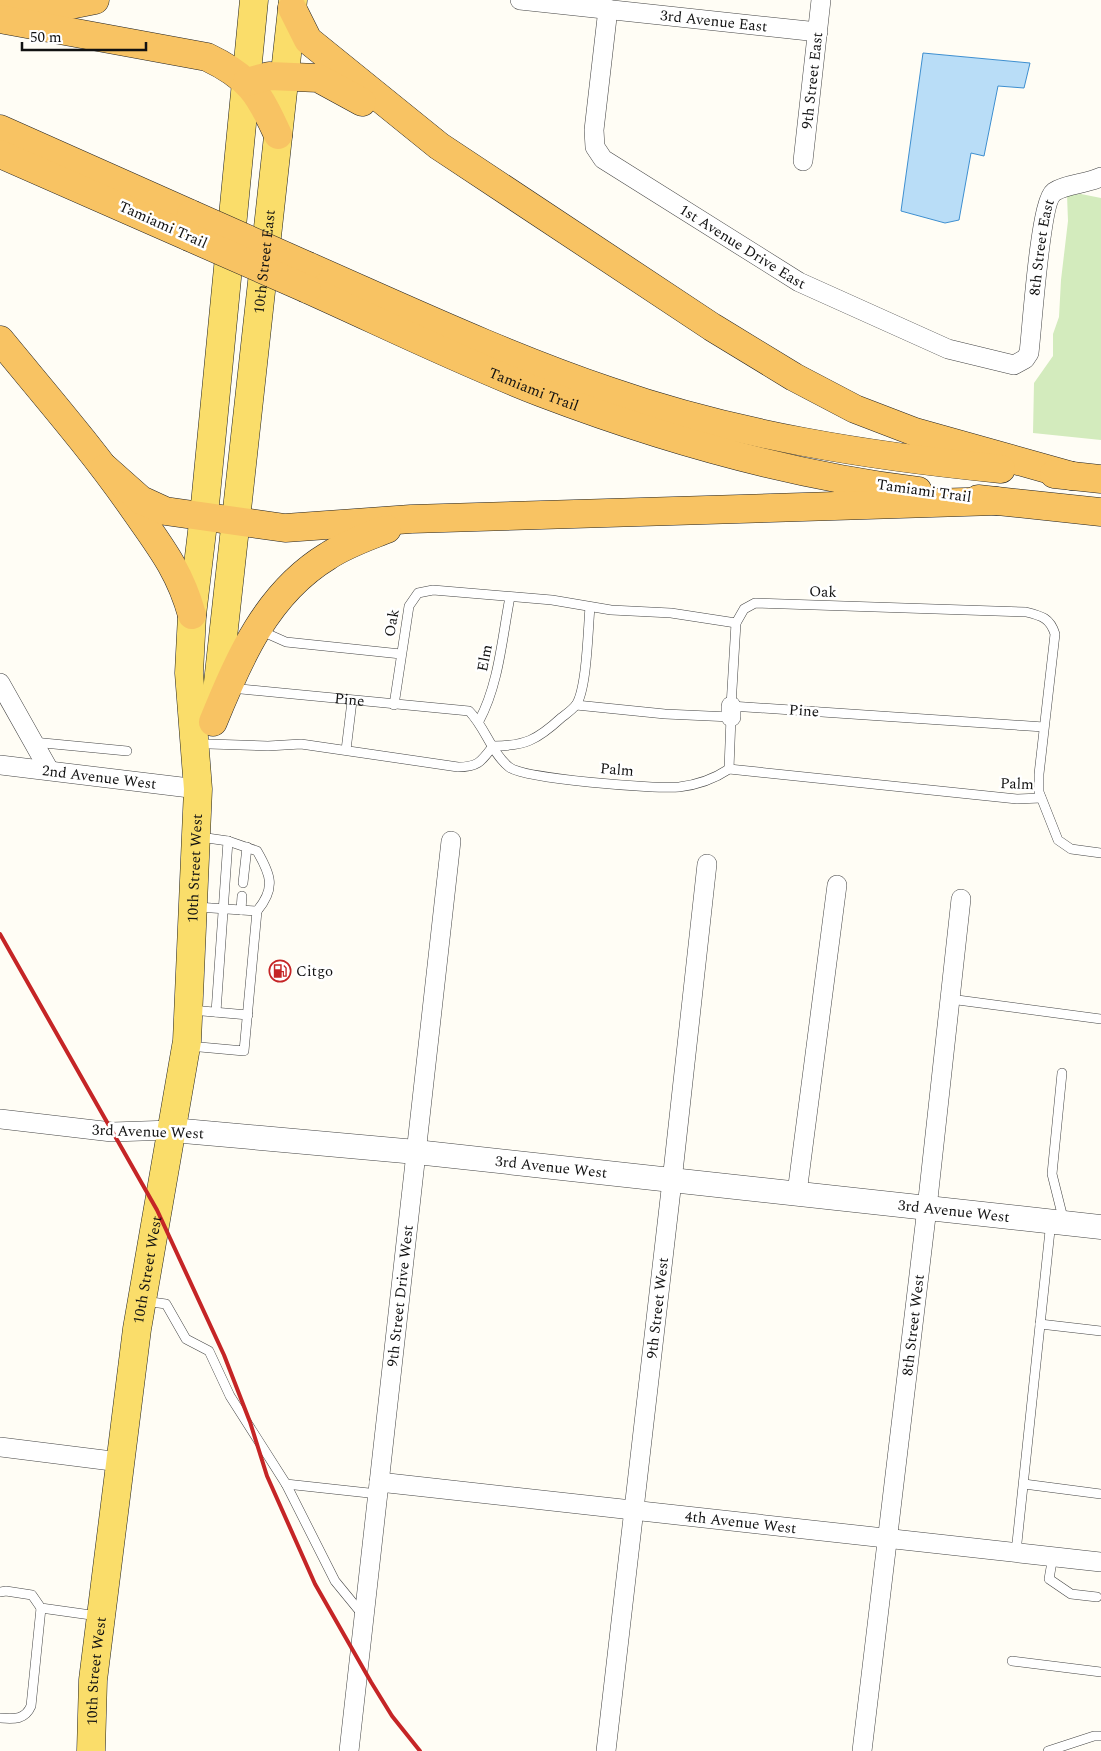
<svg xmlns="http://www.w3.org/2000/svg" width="1101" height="1751" viewBox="0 0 1101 1751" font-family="Spectral,serif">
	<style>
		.green { fill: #d3ebbd }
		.water { fill: #b9ddf7; stroke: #3e8fd0 }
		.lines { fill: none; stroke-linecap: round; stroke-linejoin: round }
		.service-casing { stroke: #444; stroke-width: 10 }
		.minor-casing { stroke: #444; stroke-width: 20 }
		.tertiary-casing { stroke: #444; stroke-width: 25 }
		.primary-casing { stroke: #222; stroke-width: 29 }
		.trunk-casing { stroke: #222; stroke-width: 29 }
		.service { stroke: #fff; stroke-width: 9 }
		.minor { stroke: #fff; stroke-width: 19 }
		.tertiary { stroke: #fff; stroke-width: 24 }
		.primary { stroke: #fadd6a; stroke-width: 28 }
		.trunk { stroke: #f8c363; stroke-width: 28 }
		.rail { stroke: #c52526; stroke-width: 4 }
		.trunk-bridge-casing { stroke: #222; stroke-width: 29; stroke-linecap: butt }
		.trunk-bridge { stroke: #f8c363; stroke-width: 28 }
		.labels { text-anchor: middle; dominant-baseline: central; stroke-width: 5; stroke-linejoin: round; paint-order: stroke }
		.street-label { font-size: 15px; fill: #111; stroke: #fff }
		.poi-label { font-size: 15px; fill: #111; stroke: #fff; text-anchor: start }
	</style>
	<rect width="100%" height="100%" fill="#fffdf5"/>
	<!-- green -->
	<polygon class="green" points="1081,194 1101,198 1101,440 1033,433 1034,383 1053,356 1053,334 1059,317 1061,280 1068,221 1067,195"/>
	<!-- water -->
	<polygon class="water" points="923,53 1030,63 1024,88 998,86 984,156 971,153 959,220 945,223 901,211"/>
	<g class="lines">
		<!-- service casing -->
		<g class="service-casing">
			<g id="service">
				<polyline points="259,630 286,642 401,654"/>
				<path id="s1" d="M231 688 469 711C485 727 491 752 509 767 523 779 655 789 679 787 696 785 714 779 729 769L1017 799 1041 798"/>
				<polyline points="394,705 409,606 418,593 433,590 552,600 611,610 671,613 736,623"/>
				<polyline points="576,705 665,714 731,717 729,769"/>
				<path d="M479 721C499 684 502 638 510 597"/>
				<path d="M1044 727 731 706 736 623 744 609 755 603 1026 612C1042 616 1050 618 1055 634L1039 774V792L1058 840 1071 849 1101 853"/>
				<polyline points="33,742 127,751"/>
				<path d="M209 744 268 746 301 744 458 767C478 767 481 762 493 746"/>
				<path d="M493 746C525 746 537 740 561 718 566 714 572 710 576 705 587 689 588 628 590 607"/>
				<polyline points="346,750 352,701"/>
				<polyline points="200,837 228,841 216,1012"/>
				<path d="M228 841 257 851C271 875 276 888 257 911"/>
				<polyline points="243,883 247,847"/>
				<polyline points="241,910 242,896"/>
				<polyline points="950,999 1101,1019"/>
				<polyline points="191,1010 248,1015"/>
				<polyline points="189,1046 244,1051 257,911 197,907"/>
				<polyline points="1062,1073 1052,1174 1064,1222"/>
				<polyline points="144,1301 166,1304 186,1339 209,1351 230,1396 286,1484 335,1581 362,1614"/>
				<polyline points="1040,1324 1101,1331"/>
				<polyline points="286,1484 378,1494"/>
				<polyline points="1024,1484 1101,1494"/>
				<polyline points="1016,1552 1051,1221"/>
				<polyline points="1053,1556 1049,1579 1071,1594 1097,1597"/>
				<polyline points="0,1592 6,1591 32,1595 41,1608 98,1616"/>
				<polyline points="1012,1661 1101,1672"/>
				<path d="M0 1718C14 1719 25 1720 31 1706L41 1608"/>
				<polyline points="1048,1751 1094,1736 1101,1736"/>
			</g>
		</g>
		<!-- minor casing -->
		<g class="minor-casing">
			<g id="minor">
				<path id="s2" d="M520 0 818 32"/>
				<path id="s3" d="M608 9 594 130 595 147 603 159 799 282 948 349 1014 365 1025 359 1029 353C1032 329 1040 202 1054 192 1065 184 1087 184 1101 177"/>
				<path id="s4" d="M803 161 821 0"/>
				<polyline points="0,683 49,770"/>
				<polyline points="731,717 731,706"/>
				<path id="s5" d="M0 765 198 789"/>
				<polyline points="0,1119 112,1132 172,1130"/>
				<polyline points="797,1193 837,885"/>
				<polyline points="0,1447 120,1462"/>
				<path id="s6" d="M379 1482 1101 1562"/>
				<path id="s7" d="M349 1751 451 841"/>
				<path id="s8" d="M606 1751 672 1181 707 864"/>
				<path id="s9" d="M862 1751 927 1208 961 899"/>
			</g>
		</g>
		<!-- tertiary casing -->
		<g class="tertiary-casing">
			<g id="tertiary">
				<path id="s10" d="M172 1130 416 1152 1101 1227"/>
			</g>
		</g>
		<!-- primary casing -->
		<g class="primary-casing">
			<g id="primary">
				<path id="s11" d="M215 710 293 0"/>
				<path id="s12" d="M91 1751 93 1680 137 1329 187 1041 198 789 189 673 192 615 204 515 254 0"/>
			</g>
		</g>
		<!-- trunk casing -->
		<g class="trunk-casing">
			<g id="trunk">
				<polyline points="292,8 308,40 439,146 712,327 794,377 855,409 915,432 1072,476"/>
				<polyline points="7,9 55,8 95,0"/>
				<path d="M0 19 207 57C249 77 259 93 278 135"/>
				<polyline points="247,82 269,76 318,78 362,102"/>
				<polyline points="0,129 191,214"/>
				<polyline points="0,154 189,237"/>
				<path d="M308 266C408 310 506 356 609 391 735 435 868 456 1001 469"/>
				<path id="s13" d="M307 289C385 324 462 362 542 393 663 439 789 475 918 491"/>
				<path d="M0 340C46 396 93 450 134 509 160 546 180 571 192 615"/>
				<polyline points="105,468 141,500 165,511 285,528 411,519 996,501"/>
				<polyline points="1054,474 1101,479"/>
				<polyline points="978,499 1101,512"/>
				<path d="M213 722C239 658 267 593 328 556 346 544 367 537 387 529"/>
			</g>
		</g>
		<!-- service -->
		<use href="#service" class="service"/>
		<!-- minor -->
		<use href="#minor" class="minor"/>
		<!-- tertiary -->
		<use href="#tertiary" class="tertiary"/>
		<!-- primary -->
		<use href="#primary" class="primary"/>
		<!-- trunk -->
		<use href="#trunk" class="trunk"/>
		<!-- rail -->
		<polyline class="rail" points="0,934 157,1210 224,1355 250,1422 267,1476 315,1584 371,1682 392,1716 420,1751"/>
		<!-- trunk-bridge casing -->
		<g class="trunk-bridge-casing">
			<g id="trunk-bridge">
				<polyline points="191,214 308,266"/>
				<polyline points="189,237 307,289"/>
			</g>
		</g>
		<!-- trunk-bridge -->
		<use href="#trunk-bridge" class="trunk-bridge"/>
	</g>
	<!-- icons -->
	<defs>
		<g id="fuel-ring" transform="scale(1.125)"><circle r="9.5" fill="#fff" stroke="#c52526" stroke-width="1.5"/><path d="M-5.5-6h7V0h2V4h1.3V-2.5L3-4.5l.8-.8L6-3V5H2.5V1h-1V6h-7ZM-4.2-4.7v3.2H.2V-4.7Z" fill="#c52526"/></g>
	</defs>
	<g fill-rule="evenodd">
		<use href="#fuel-ring" x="280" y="971"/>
	</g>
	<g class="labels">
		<!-- street labels -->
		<g class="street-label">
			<text stroke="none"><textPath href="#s2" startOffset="195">3rd Avenue East</textPath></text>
			<text stroke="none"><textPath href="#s4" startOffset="81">9th Street East</textPath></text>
			<text transform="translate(163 225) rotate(24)">Tamiami Trail</text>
			<text stroke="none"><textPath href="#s3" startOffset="318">1st Avenue Drive East</textPath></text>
			<text stroke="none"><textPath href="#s3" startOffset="742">8th Street East</textPath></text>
			<text stroke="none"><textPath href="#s11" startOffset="451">10th Street East</textPath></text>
			<text stroke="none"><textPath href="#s13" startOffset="248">Tamiami Trail</textPath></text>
			<text transform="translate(924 491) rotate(8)">Tamiami Trail</text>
			<text transform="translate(823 592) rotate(2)">Oak</text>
			<text transform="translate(392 623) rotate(-80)">Oak</text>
			<text transform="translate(485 658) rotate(-79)">Elm</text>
			<text stroke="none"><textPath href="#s1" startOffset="119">Pine</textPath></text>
			<text transform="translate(804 711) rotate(4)">Pine</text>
			<text transform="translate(617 770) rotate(5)">Palm</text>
			<text stroke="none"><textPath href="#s5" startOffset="100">2nd Avenue West</textPath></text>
			<text transform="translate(1017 784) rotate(2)">Palm</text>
			<text stroke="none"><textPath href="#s12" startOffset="890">10th Street West</textPath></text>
			<text transform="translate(148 1132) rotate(2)">3rd Avenue West</text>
			<text stroke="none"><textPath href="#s10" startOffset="381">3rd Avenue West</textPath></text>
			<text stroke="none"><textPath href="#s10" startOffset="786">3rd Avenue West</textPath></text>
			<text stroke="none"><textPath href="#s12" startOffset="485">10th Street West</textPath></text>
			<text stroke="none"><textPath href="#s7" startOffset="458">9th Street Drive West</textPath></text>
			<text stroke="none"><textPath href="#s8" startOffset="446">9th Street West</textPath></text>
			<text stroke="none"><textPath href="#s9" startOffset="429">8th Street West</textPath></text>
			<text stroke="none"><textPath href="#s6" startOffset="364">4th Avenue West</textPath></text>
			<text stroke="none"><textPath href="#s12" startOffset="80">10th Street West</textPath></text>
		</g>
		<!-- poi labels -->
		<g class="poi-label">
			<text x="296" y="971">Citgo</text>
		</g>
	</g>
	<!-- scale -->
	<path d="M22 42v8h124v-8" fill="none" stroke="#111111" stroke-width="2.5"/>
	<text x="30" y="42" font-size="15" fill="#111111" stroke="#ffffff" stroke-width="4" paint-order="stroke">50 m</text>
</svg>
